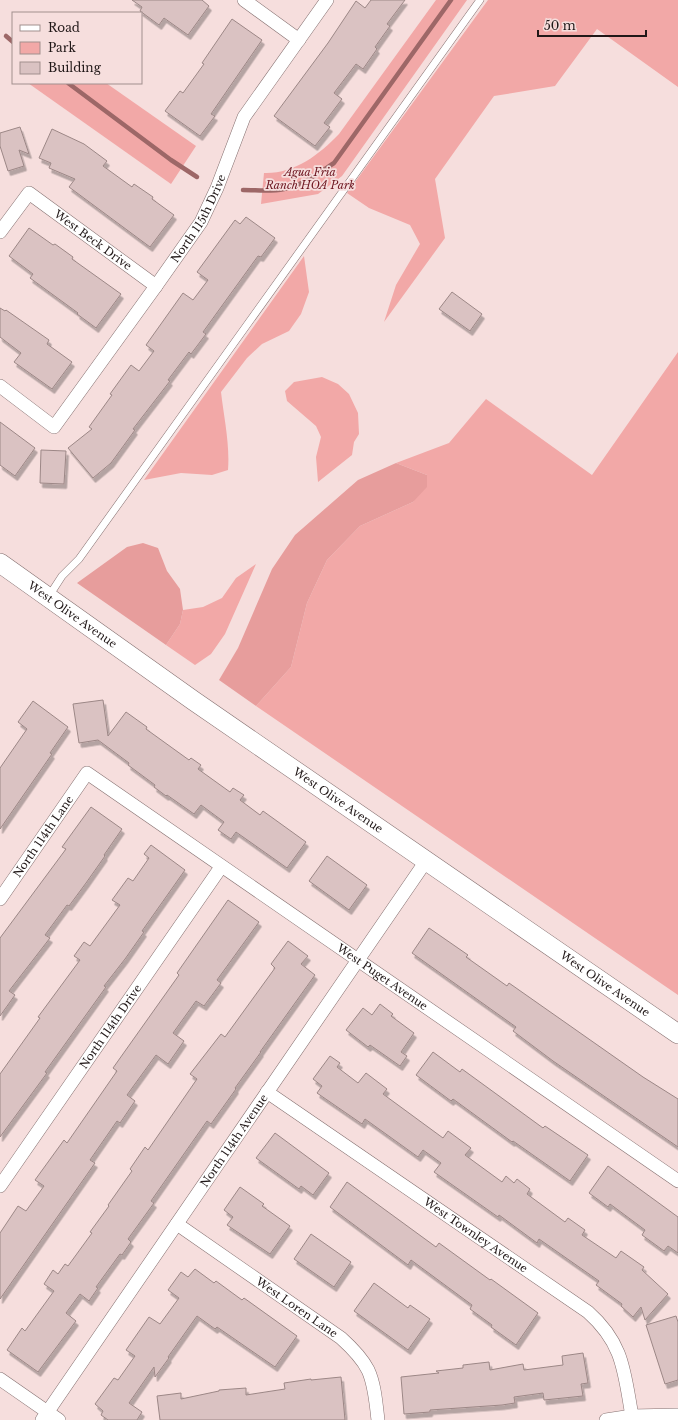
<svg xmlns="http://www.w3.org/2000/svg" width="678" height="1420" viewBox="0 0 678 1420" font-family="'Libre Baskerville',serif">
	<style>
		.green { fill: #f2a8a7 }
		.forest { fill: #e79d9c }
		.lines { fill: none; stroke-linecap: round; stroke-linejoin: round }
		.stream { stroke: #9d6767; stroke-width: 4.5 }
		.building { fill: #dac2c2; stroke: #9c8786; filter: url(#shadow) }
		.lane-casing { stroke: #857070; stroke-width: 8 }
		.street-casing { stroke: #857070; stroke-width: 14 }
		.secondary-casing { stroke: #857070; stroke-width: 20 }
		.lane { stroke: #fff; stroke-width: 7 }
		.street { stroke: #fff; stroke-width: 13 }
		.secondary { stroke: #fff; stroke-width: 19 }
		.labels { text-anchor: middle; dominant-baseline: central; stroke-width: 3.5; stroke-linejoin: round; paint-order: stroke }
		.park-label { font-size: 11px; font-style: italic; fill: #6d1620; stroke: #f6dedd }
		.street-label { font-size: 11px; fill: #211818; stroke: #f6dedd }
	</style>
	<defs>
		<filter id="shadow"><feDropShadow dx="2.5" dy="4.5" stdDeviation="0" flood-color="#0004"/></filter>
	</defs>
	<rect width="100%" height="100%" fill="#f6dedd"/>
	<!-- green -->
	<g class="green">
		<path d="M436 0H467L342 176 318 194 261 204 264 173C294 174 319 155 339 134Z"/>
		<polygon points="488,0 678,0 678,87 597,29 555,86 494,96 435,179 445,238 384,322 396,285 420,244 410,225 369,208 347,193"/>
		<polygon points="28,83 106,83 196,146 171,184"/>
		<path d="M304 256 309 292 301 314 289 331 262 344 247 358 221 392C224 418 230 444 228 470L212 475 181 473 144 480Z"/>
		<polygon points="678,352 678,995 256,706 291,667 307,603 327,560 360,526 413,502 427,475 396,463 449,443 486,399 592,475"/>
		<polygon points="322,377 338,384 349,394 358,413 359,434 354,442 352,455 318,482 316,457 321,437 316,426 287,401 285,391 294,382"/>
		<polygon points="256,564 225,634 211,654 195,665 166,645 180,624 183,610 203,607 222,598 236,578"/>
	</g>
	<!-- forest -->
	<g class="forest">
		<polygon points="396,463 427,475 427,487 413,502 360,526 327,560 307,603 291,667 256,706 219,680 238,648 272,569 295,535 358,480"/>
		<polygon points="143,543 158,548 167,571 180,589 183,610 180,624 166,645 77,583 127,547"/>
	</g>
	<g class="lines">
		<!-- stream -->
		<g class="stream">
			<polyline points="6,36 13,42"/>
			<polyline points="68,83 171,160 197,177"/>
			<path d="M243 190C257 190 271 192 284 189 301 186 320 172 334 163L451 0"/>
		</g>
	</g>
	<!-- building -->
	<g class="building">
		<polygon points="132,0 202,0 209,6 188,35 164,18 159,25 140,11 142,7"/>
		<polygon points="371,0 405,0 387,24 390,26 375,47 377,49 363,69 356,64 334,93 342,99 324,123 330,127 315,146 274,116 328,43 356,1 365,8"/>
		<polygon points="232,19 262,40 211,114 215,116 200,136 165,111 180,91 183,93 204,64 202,63"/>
		<polygon points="20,127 29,154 19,150 24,166 8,171 0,146 0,133"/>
		<polygon points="52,129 84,144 107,161 103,166 132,187 134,184 153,197 152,199 174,215 150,247 69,187 75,179 49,168 51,163 39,158"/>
		<polygon points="246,217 275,238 261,257 258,256 203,332 206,334 191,354 189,352 168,380 170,381 133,429 135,430 111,463 93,478 68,448 92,429 89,427 112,395 110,394 131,365 139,371 154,351 146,345 183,293 193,300 208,280 197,272 235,220 240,224"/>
		<polygon points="29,228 53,245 55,244 73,257 72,259 121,294 96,328 77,314 78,313 30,278 33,274 9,256"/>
		<polygon points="452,292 482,314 470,331 439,309"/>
		<polygon points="0,308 5,311 6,310 49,340 47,344 72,362 52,389 14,362 21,353 0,337"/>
		<polygon points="0,422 35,448 15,476 0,465"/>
		<polygon points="41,450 66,451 64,484 40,483"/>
		<polygon points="103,700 108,736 126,712 147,727 146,729 189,760 191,758 201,765 198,769 230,792 233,788 244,795 240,800 260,815 263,811 306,842 287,868 236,832 231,839 218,830 224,822 201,805 194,814 167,795 166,796 154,787 155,785 128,765 129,763 98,740 79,743 73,704"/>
		<polygon points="33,701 68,727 50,753 52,754 0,829 0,768 27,729 18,722"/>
		<polygon points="91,807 122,829 104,855 105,856 86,883 69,906 67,905 45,935 50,938 9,991 15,995 0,1016 0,938 66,849 62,847"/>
		<polygon points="151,845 185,870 142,931 144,932 125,959 104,986 106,987 45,1072 47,1073 0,1137 0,1074 40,1018 38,1017 80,960 74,956 84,942 90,946 120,905 112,900 128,878 133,881 149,858 144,854"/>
		<polygon points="327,856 367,885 349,910 309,881"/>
		<polygon points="228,900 259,922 217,980 221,983 204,1006 196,1001 173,1033 184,1041 168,1064 156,1055 127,1095 135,1101 120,1123 117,1121 90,1160 95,1163 0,1299 0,1233 18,1206 26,1211 44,1186 35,1180 64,1140 67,1143 117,1071 113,1068 179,975 177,973"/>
		<polygon points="429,928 468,955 466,957 507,986 509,983 643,1077 678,1099 678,1147 553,1061 513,1031 516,1027 412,953"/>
		<polygon points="288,941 308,956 301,964 315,975 260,1052 261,1052 235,1088 236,1089 211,1124 207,1121 151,1201 154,1203 128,1239 131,1242 122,1255 120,1254 96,1287 98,1288 89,1301 80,1294 66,1313 76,1321 38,1372 7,1350 22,1328 25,1331 54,1291 44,1284 53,1270 58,1274 65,1264 68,1266 92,1233 90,1232 109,1206 108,1205 132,1171 130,1169 145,1147 148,1150 197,1079 190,1074 221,1034 225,1037 275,968 271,964"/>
		<polygon points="380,1004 393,1014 391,1016 414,1033 401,1052 407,1056 400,1066 370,1045 368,1047 346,1030 363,1008 372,1015"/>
		<polygon points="433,1052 460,1072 462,1069 543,1128 545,1126 588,1155 570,1181 513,1141 512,1142 453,1099 451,1101 416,1075"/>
		<polygon points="330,1056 340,1063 337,1067 358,1083 366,1073 387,1089 383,1094 443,1138 448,1131 471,1148 465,1155 502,1182 506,1176 514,1183 517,1179 530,1189 527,1194 565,1222 568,1218 585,1230 582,1235 616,1258 621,1251 644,1267 642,1270 668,1294 645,1320 641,1307 633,1317 621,1306 622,1304 596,1285 599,1281 539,1239 537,1243 499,1215 498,1217 434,1172 441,1163 423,1150 418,1157 365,1119 362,1124 317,1093 322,1086 313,1079"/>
		<polygon points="275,1133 329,1173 313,1195 301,1186 299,1189 256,1158"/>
		<polygon points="608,1166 678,1217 678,1253 668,1246 664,1251 642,1235 645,1230 610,1204 608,1207 589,1193"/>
		<polygon points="347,1182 436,1247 439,1243 490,1280 491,1279 538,1313 516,1345 491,1327 492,1325 470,1309 472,1305 411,1260 408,1265 330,1207"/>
		<polygon points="240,1187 264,1204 262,1206 290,1226 270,1254 227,1225 233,1217 224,1210"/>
		<polygon points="311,1234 351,1262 334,1287 294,1259"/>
		<polygon points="195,1269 214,1283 216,1281 242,1300 244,1298 297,1336 275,1367 217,1327 215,1329 197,1316 168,1357 169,1358 155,1377 154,1367 129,1403 142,1412 137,1420 108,1420 101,1415 103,1411 95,1404 114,1378 118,1380 135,1356 126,1350 149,1317 160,1324 179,1298 168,1290 181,1272 188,1277"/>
		<polygon points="374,1283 408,1308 410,1305 430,1319 408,1350 354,1311"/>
		<polygon points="676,1316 678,1322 678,1380 665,1384 646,1325"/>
		<polygon points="583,1353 588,1383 581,1384 583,1396 544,1400 543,1393 514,1397 515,1403 502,1405 430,1410 430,1412 404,1414 401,1377 439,1373 436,1371 463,1368 463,1365 489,1362 490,1370 523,1364 524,1370 563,1365 562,1356"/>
		<polygon points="341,1377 345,1420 160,1420 157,1396 181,1393 181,1399 219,1391 219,1390 246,1388 246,1395 285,1389 284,1383 311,1379 311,1380"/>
	</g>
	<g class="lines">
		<!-- lane casing -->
		<g class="lane-casing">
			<polyline id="lane" points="49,596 62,576 79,559 480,0"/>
		</g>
		<!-- street casing -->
		<g class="street-casing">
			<g id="street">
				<polyline points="244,0 299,40"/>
				<path id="s1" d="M0 232 29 193 156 286"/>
				<path id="s2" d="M0 386 54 427 156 286 201 222 217 188 244 117 327 0"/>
				<path id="s3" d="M0 899 87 773 678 1181"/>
				<path id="s4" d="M267 1092 588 1312C624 1344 624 1372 632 1416"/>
				<path id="s5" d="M0 1186 221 867"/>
				<path id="s6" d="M177 1224 341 1338C351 1347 362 1358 368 1370 375 1385 376 1404 378 1420"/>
				<polyline points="0,1379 59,1420"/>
				<path id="s7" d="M42 1420 426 861"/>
				<polyline points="606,1420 632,1416 678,1415"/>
			</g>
		</g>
		<!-- secondary casing -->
		<g class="secondary-casing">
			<g id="secondary">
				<path id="s8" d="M0 563 194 701 678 1034"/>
			</g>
		</g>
		<!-- lane -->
		<use href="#lane" class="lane"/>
		<!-- street -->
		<use href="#street" class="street"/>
		<!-- secondary -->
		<use href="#secondary" class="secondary"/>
	</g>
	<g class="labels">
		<!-- park labels -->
		<g class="park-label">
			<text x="310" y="172">Agua Fria<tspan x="310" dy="13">Ranch HOA Park</tspan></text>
		</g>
		<!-- street labels -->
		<g class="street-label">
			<text stroke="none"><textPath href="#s2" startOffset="322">North 115th Drive</textPath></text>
			<text stroke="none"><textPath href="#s1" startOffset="128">West Beck Drive</textPath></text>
			<text stroke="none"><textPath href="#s8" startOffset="89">West Olive Avenue</textPath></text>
			<text stroke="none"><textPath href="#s8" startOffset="413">West Olive Avenue</textPath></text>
			<text stroke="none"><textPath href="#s3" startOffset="76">North 114th Lane</textPath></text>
			<text stroke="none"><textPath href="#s3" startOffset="512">West Puget Avenue</textPath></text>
			<text stroke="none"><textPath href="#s8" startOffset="737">West Olive Avenue</textPath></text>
			<text stroke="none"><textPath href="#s5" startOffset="194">North 114th Drive</textPath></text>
			<text stroke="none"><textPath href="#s7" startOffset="339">North 114th Avenue</textPath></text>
			<text stroke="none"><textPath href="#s4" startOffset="253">West Townley Avenue</textPath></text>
			<text stroke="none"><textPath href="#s6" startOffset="146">West Loren Lane</textPath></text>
		</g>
	</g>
	<!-- legend -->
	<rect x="12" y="12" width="130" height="72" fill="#f6dedd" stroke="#a18f8e"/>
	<rect x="20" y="25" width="20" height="6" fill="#ffffff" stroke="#a18f8e"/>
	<text x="48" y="32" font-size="12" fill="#211818">Road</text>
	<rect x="20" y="42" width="20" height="12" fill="#f2a8a7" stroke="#a18f8e"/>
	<text x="48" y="52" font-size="12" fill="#211818">Park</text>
	<rect x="20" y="62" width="20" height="12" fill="#dac2c2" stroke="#a18f8e"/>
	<text x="48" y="72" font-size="12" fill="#211818">Building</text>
	<!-- scale -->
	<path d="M538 30v6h108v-6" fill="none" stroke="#211818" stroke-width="2"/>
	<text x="544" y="30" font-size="12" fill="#211818" stroke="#f6dedd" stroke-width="3" paint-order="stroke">50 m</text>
</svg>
